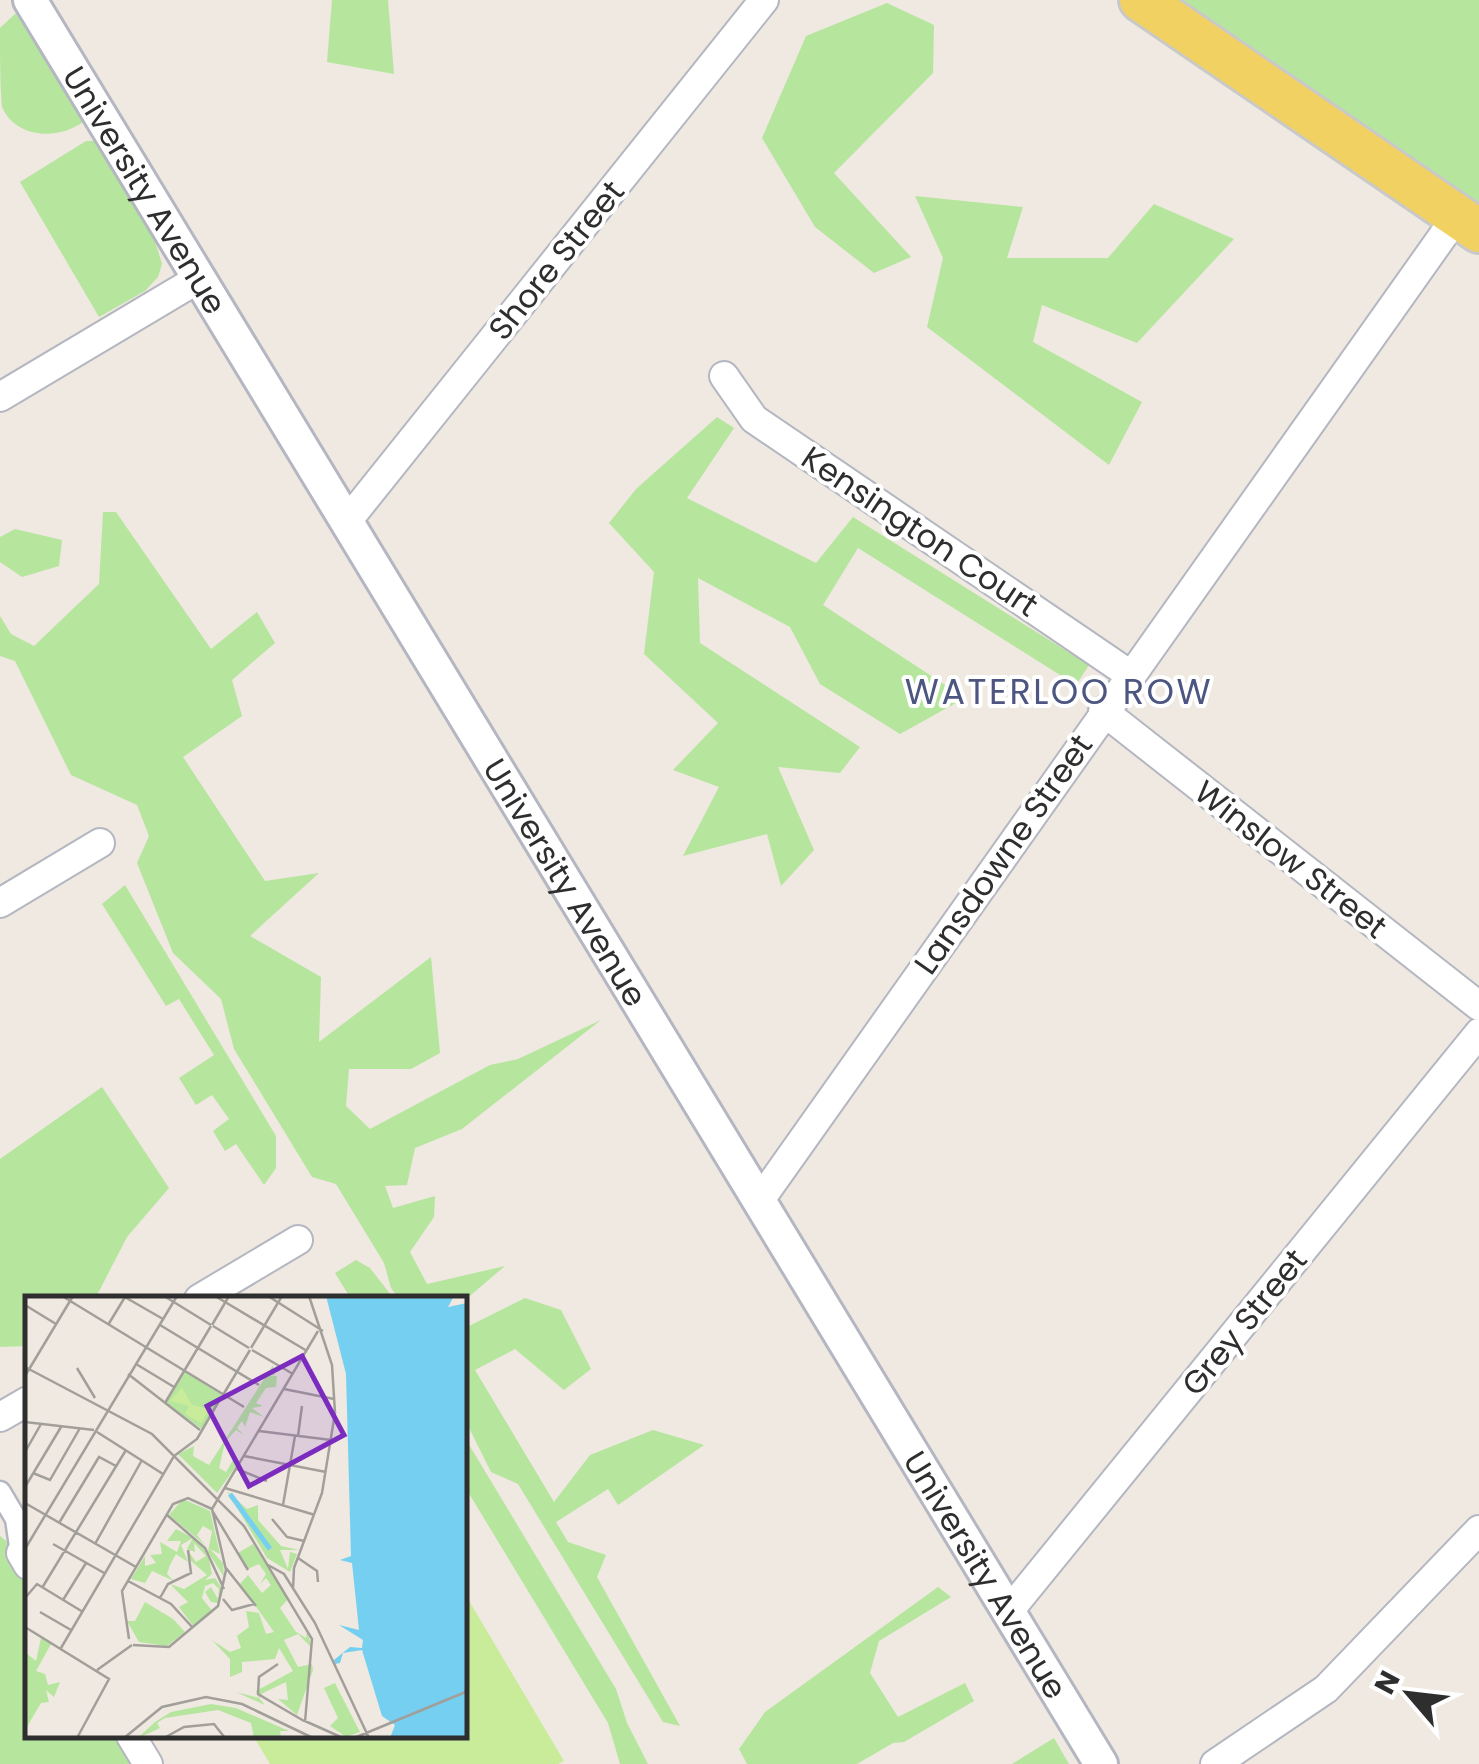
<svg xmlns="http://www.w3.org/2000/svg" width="1479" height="1764" viewBox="0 0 1479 1764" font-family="Poppins,sans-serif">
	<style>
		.green { fill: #b6e59e }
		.pitch { fill: #c9ec9a }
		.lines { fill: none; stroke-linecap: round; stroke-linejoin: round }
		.pedestrian-casing { stroke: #b4b7c1; stroke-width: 25 }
		.minor-casing { stroke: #b4b7c1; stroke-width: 32 }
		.tertiary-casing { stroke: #b4b7c1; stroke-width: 38 }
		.primary-casing { stroke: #c9c9c9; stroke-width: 48 }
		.pedestrian { stroke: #fff; stroke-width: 20 }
		.minor { stroke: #fff; stroke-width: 28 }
		.tertiary { stroke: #fff; stroke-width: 32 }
		.primary { stroke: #f2d163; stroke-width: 42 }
		.labels { text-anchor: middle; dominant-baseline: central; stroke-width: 8; stroke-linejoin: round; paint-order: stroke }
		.street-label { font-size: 32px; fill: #2e2e2e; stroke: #fff }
		.neighbourhood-label { font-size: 35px; letter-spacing: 2.5px; fill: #4d5680; stroke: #fff }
		.inset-river { fill: none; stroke: #75cff0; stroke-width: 5 }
		.inset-road { fill: none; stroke: #a29e99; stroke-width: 2.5 }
		.view { fill: #7b2cbf; fill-opacity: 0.15; stroke: #7b2cbf; stroke-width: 5 }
		.inset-edge { fill: none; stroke: #2e2e2e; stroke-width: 5 }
	</style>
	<rect width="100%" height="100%" fill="#efe9e1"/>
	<!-- green -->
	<g class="green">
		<polygon points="332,0 388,0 394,74 327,62"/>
		<polygon points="1141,0 1479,0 1479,231"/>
		<polygon points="887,3 934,25 933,73 834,173 911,257 874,273 815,227 762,138 806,36"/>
		<path d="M16 13 83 122C58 140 16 139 2 107 0 91 0 47 0 28Z"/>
		<polygon points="86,141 95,141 155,241 162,264 158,277 145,291 99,317 20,182"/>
		<polygon points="915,196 1023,207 1007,258 1108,258 1154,204 1234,239 1137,343 1042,305 1033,342 1142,402 1109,465 927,327 943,258"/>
		<polygon points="717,417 734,428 687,498 816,563 853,517 1089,665 1076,685 858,548 823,605 965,698 900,734 820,684 790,627 698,578 700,643 860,747 840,773 778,767 814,850 781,886 767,834 683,856 719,787 673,770 718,723 644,654 654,572 609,523 636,489"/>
		<polygon points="103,512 116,512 211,649 257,612 275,643 232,680 242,716 183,757 265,881 319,873 250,936 321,977 319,1042 431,957 440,1053 411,1069 349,1069 346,1106 370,1129 490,1065 518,1059 601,1020 462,1129 415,1148 407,1185 385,1186 393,1208 435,1196 434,1217 410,1252 427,1284 505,1266 465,1300 399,1299 391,1288 384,1263 336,1184 312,1177 234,1049 221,999 173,953 137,863 149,836 137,805 71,775 15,661 0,656 0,616 11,634 34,646 99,584"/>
		<polygon points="15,529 62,540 59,566 22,577 0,562 0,537"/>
		<polygon points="125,885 276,1136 276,1168 264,1185 236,1144 225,1151 213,1131 229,1119 212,1095 196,1105 179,1078 214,1055 179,999 166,1006 102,904"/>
		<polygon points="102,1087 169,1188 127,1237 95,1299 28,1299 27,1346 0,1347 0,1159"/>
		<polygon points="356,1260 370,1268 394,1299 351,1299 335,1273"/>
		<polygon points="525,1298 561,1310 591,1369 564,1390 515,1349 475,1370 554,1502 590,1455 653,1430 704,1445 618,1505 608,1489 556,1522 568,1542 606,1555 597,1577 680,1726 663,1722 518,1484 491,1472 465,1420 465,1328"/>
		<polygon points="465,1438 616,1689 627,1723 648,1764 620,1764 608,1723 465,1487"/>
		<polygon points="0,1536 21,1553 27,1565 28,1736 131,1737 148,1764 0,1764"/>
		<polygon points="938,1587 951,1597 879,1641 870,1673 898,1717 965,1683 974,1701 904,1742 893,1743 857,1764 747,1764 739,1749 765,1712"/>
		<polygon points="1054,1738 1069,1764 1012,1764"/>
	</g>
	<!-- pitch -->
	<polygon class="pitch" points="465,1594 564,1761 558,1764 270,1764 254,1737 465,1736"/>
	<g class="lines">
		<!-- pedestrian casing -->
		<g class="pedestrian-casing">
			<polyline id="pedestrian" points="0,1492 16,1519 21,1553"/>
		</g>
		<!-- minor casing -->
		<g class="minor-casing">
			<g id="minor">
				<polyline points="724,376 754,419 1129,674"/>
				<polyline points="0,397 198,279"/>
				<polyline points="348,520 764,0"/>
				<polyline points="1103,711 1479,1006"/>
				<polyline points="0,903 100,843"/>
				<polyline points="760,1200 1457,216"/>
				<polyline points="199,1299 298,1240"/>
				<polyline points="0,1417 28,1401"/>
				<polyline points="21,1553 28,1565"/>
				<polyline points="1009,1611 1479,1033"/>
				<polyline points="131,1736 148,1764"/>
				<polyline points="1215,1764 1326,1689 1479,1530"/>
			</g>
		</g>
		<!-- tertiary casing -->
		<g class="tertiary-casing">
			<g id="tertiary">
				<path id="s1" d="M30 0 1101 1764"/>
			</g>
		</g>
		<!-- primary casing -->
		<g class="primary-casing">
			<polyline id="primary" points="1141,0 1479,231"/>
		</g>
		<!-- pedestrian -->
		<use href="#pedestrian" class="pedestrian"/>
		<!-- minor -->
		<use href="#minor" class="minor"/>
		<!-- tertiary -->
		<use href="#tertiary" class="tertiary"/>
		<!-- primary -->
		<use href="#primary" class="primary"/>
	</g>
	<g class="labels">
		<!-- street labels -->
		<g class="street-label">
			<text stroke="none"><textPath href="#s1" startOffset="222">University Avenue</textPath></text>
			<text transform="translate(556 260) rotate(-51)">Shore Street</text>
			<text transform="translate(920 531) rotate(34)">Kensington Court</text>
			<text transform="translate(1003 854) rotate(-55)">Lansdowne Street</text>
			<text transform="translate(1291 859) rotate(38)">Winslow Street</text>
			<text stroke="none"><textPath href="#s1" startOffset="1032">University Avenue</textPath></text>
			<text transform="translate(1244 1322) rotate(-51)">Grey Street</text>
			<text stroke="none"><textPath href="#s1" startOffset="1842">University Avenue</textPath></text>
		</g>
		<!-- neighbourhood labels -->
		<g class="neighbourhood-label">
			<text x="1059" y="691">WATERLOO ROW</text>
		</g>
	</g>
	<!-- overview -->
	<g transform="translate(25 1296)">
		<rect width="442" height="442" fill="#efe9e1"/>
		<path d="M248 69 250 79 243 80H252L251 91 241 92 231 107 238 110 227 112 239 121 225 116 220 131 217 125 212 132 219 139 211 134 200 146 194 172 201 176 208 164 214 166 192 197 153 158 169 150 168 160 184 169ZM159 75 198 100 177 133 140 107ZM202 195 222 213 233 209V224L256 250 274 254H255L263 273 265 256 272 258 265 276 242 262ZM158 203 185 215 195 258 185 253 198 267 199 281 183 256 187 235 178 230 172 239 180 249 144 219ZM151 233 170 243 179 253 184 263 187 278 180 284 190 282 198 294 194 307 186 306 180 296 186 291 193 303 194 293 188 287 180 290 177 302 188 316 169 331 154 311 163 306 145 288 159 293 182 279 165 264 164 256 171 266 181 260 169 247 170 256 162 253 168 242 156 249 163 266 151 258 145 269 142 278 149 285 127 275 120 287 106 283 120 260V270L131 267 125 259 137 258 135 246 152 256 156 245H142ZM228 248 263 303 255 312 271 336 281 342 282 335 287 352 273 338 259 344 273 371 287 368 288 374 272 419 253 403 263 404 261 386 238 397 234 402 240 409 211 396 234 402 231 395 268 375 254 352 250 363 217 366V376L205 381V363L187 344 205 356 216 352 212 340 224 331 221 315 234 317 241 338 249 336 215 288 223 279 237 297 246 289 241 282 235 288 241 278 234 268 223 273 213 257ZM120 306 148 323 160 336 142 350 114 346 102 325H110ZM16 342 26 348 11 375 20 378 23 389 35 386 29 401 21 394 24 406 16 407 0 434V356L11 365ZM310 387 315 397 335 436 321 441 305 430 313 422 299 392ZM186 408 211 412 264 435H255L256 442H229L226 427 193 414 140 422 132 427 135 432 113 442 130 426 146 416Z" fill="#b6e59e"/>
		<path d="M157 91 167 109 184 113 176 127 160 118 164 110 145 105Z" fill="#c9ec9a"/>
		<path d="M301 0H429L423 11 442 7V442H365L370 429 357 420 337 354 318 357 315 367 310 368 309 364 325 351 337 352 338 344 314 329 334 334 327 267 315 264 326 260 321 78Z" fill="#75cff0"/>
		<path class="inset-river" d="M205 198 245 253"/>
		<path class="inset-road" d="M37 0 219 111M98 0 138 23M139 0 186 29M190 0 282 55M243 0 298 35M0 9 31 28M83 29 100 1M135 29 234 89M187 29 204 0M188 30 224 52M226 52 257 0M227 54 268 78M111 68 149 91M0 71 127 138 219 230 287 343 280 426M52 72 70 102M103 78 175 134M0 80 48 0M259 93 309 103M198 99 225 54M140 107 186 30M0 126 69 134M234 135 306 144M72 136 138 178M273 140 277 110M0 156 16 128M219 160 301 176M212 173 242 185M8 177 25 184 55 132M0 191 36 131M200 192 290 219M0 207 111 271M258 209 270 140M188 216 223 274M142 219 180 252 199 293M247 223 262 241 279 245M34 227 74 161 91 170M28 248 81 278M70 248 117 164M0 253 152 0M273 262 292 275 293 286M243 269 259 278 290 327 344 442M201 272 231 310M103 285 146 308 168 332M17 292 101 154M268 293 269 272 297 197 310 117 307 69 284 0M0 302 12 288 58 316M135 302 143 288 166 277 163 254M198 303 207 314 229 308M38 304 61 267M15 316 46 334M0 331 84 383 52 442M104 343 97 295 148 208 163 202 187 213M108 349 144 351 193 310 201 274 187 213 293 35M36 352 149 160 172 143 194 105M253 368 234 381 233 398 279 425M72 374 107 349M280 425 318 442M99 442 137 411 181 401 217 408 288 442M139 442 159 431 189 428 200 442M329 442 443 395"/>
		<path class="view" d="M277 60 319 139 224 190 182 110Z"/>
		<rect width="442" height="442" class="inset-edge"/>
	</g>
	<!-- north arrow -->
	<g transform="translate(1409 1694) rotate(298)" stroke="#ffffff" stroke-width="8" paint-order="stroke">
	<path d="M0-8L18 38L0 25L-18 38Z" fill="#2e2e2e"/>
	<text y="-15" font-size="28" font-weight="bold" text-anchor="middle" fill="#2e2e2e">N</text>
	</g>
</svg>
